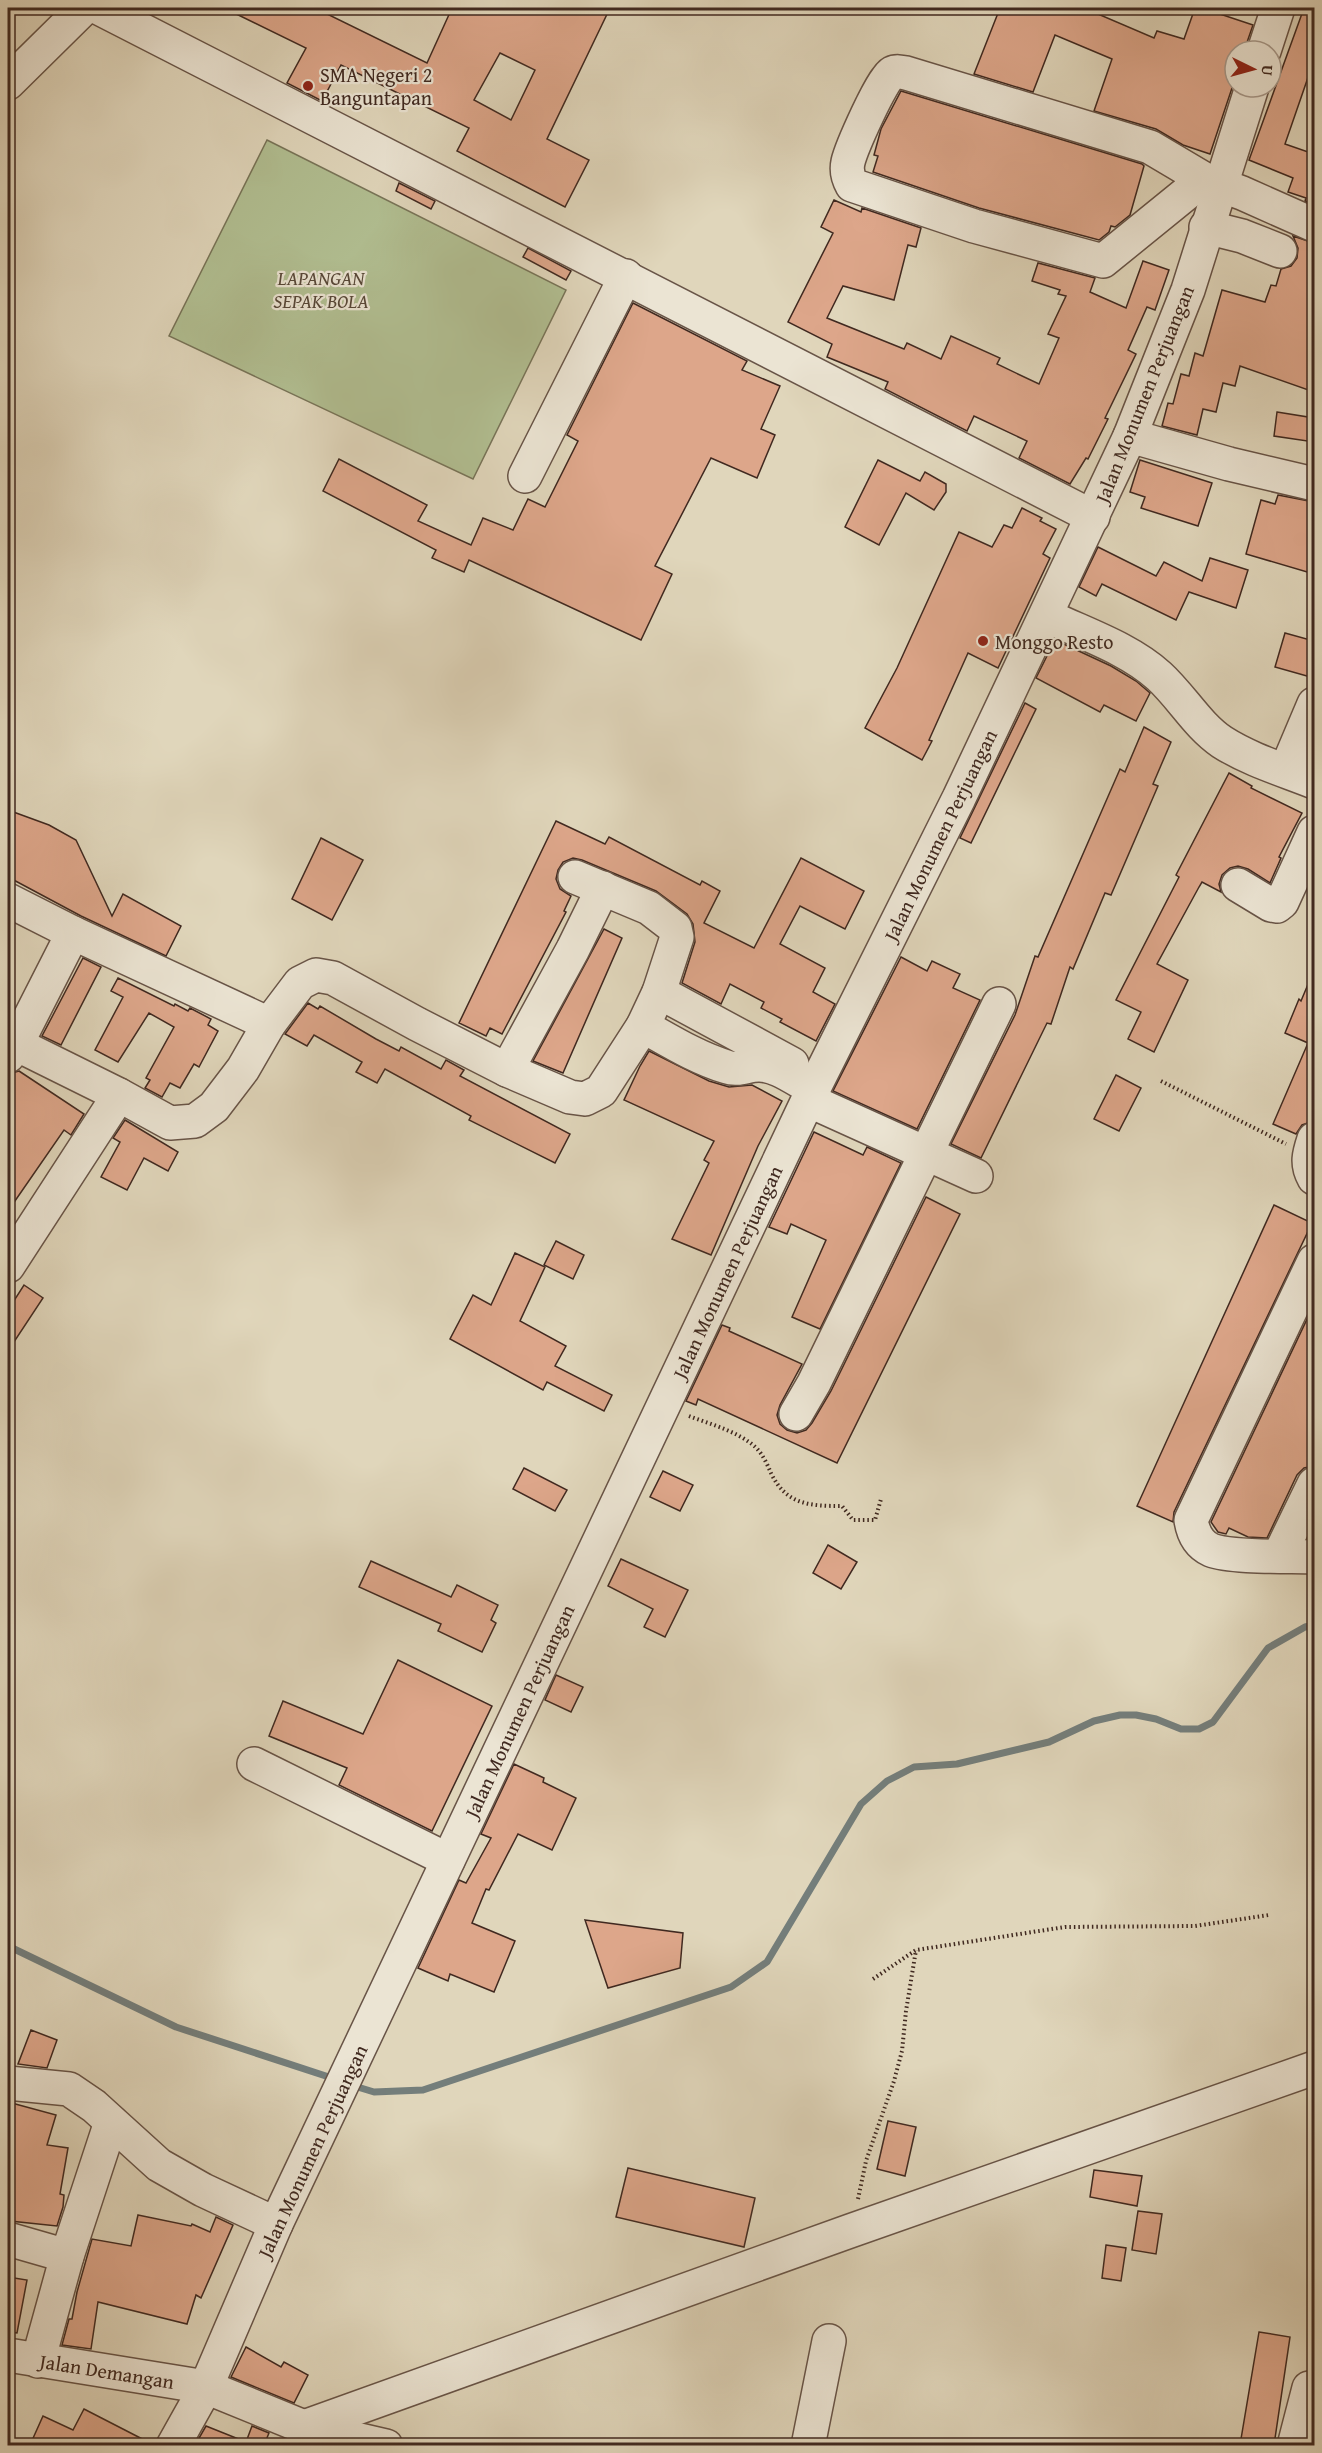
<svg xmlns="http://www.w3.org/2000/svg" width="1322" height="2453" viewBox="0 0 1322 2453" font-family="'Gentium Book Plus',serif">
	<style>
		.green { fill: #b1be91; stroke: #787458; stroke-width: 1.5 }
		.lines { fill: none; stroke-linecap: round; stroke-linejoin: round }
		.stream { stroke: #747e7b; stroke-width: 7 }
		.building { fill: #dda68a; stroke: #402920; stroke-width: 1.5; fill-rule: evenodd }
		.minor-casing { stroke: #685447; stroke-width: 36 }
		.path { stroke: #402920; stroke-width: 4; stroke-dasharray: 1.5 3; stroke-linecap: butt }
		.minor { stroke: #ebe4d3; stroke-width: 33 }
		.poi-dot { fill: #8f2418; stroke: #ebe4d3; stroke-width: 2 }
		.labels { text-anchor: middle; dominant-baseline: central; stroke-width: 4.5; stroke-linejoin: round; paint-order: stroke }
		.poi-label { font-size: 20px; fill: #402920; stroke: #ebe4d3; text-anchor: start }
		.park-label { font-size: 20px; font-style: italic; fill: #574737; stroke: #ebe4d3 }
		.street-label { font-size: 20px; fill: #402920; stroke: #ebe4d3 }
	</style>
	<rect width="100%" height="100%" fill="#e0d6bb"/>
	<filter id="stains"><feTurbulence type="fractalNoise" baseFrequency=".00333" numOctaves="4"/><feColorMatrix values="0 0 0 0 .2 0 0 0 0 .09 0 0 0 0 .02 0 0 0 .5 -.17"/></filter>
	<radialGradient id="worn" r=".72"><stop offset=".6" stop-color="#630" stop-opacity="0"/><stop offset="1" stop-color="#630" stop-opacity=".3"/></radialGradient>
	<!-- green -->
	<polygon class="green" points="267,140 566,290 473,479 169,336"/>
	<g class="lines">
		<!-- stream -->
		<g class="stream">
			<polyline points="8,1946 176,2027 335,2079"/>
			<polyline points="351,2085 374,2092 423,2090 731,1987 767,1962 861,1804 887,1781 914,1767 957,1764 1049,1742 1094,1721 1120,1715 1136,1715 1156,1719 1181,1729 1199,1729 1213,1722 1268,1648 1305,1627 1314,1625"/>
		</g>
	</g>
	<!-- building -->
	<g class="building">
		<path d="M224 8H315L427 63 452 8H610L547 139 589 160 565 207 457 151 469 128 341 65 322 101 287 83 306 48ZM500 53 535 70 511 120 474 100Z"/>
		<polygon points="1000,8 1084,8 1154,38 1157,31 1184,39 1195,8 1202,8 1253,25 1244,51 1235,51 1235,79 1210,154 1183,145 1156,129 1094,111 1112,59 1055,35 1033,92 974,74"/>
		<polygon points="1304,8 1314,8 1314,60 1285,144 1314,154 1314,205 1305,201 1306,198 1288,192 1293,178 1249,160"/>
		<polygon points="901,91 1142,164 1144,166 1130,215 1115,227 1111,226 1109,232 1099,240 979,208 873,172 878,156 874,155 881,129"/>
		<polygon points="399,183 435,201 431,209 396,191"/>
		<polygon points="834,200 861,212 862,208 921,228 916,247 908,245 894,300 843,286 827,318 904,349 907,343 941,359 951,336 1000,358 997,364 1039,384 1059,338 1048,334 1066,296 1058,294 1060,290 1032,281 1038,263 1095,278 1090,292 1126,308 1143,261 1169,270 1155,310 1147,307 1128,350 1136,354 1105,418 1108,419 1088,459 1086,458 1070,484 1019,458 1027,441 974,416 967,431 885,389 888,382 827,357 832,344 788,322 833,233 821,227"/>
		<polygon points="1293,236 1314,243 1314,392 1240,366 1235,386 1223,383 1216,412 1203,409 1197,435 1162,426 1168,403 1173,404 1181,374 1189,376 1195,353 1203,356 1222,290 1265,302 1271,285 1276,286 1281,269 1291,266 1297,258 1298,248"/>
		<polygon points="528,248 571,271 566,280 523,257"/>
		<polygon points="633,303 747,361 742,370 780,386 761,429 775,435 757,478 711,458 655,566 672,574 641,640 469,560 464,572 432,558 436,550 323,491 339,459 427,505 418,521 471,545 483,518 513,530 528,499 545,507 578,441 567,435"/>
		<polygon points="1277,412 1314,418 1314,442 1274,436"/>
		<polygon points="878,460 920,481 925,472 946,484 946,492 934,510 906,493 879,545 845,527"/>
		<polygon points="1140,460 1212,483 1198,526 1141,508 1145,497 1130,492"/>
		<polygon points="1278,495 1314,502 1314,574 1246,554 1261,500 1275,504"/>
		<polygon points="1022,508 1042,518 1040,521 1056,529 1043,554 1050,558 998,668 968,653 929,740 932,741 922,760 865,728 897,668 959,532 992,547 1004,525 1012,528"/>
		<polygon points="1098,547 1156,576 1164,562 1202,581 1210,558 1248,570 1236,608 1189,592 1176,620 1102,584 1096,596 1079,587"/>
		<polygon points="1285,633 1314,641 1314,678 1275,667"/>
		<polygon points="1055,640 1111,666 1136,681 1150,693 1136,721 1104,705 1100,712 1036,678"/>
		<polygon points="1025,703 1036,709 971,843 960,838"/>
		<polygon points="1144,727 1171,742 1153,784 1158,786 1111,895 1105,893 1073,969 1070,967 1051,1024 1047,1023 981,1158 951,1144 1015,1015 1035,956 1038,957 1120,769 1125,772"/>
		<polygon points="1229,773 1252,786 1251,788 1302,813 1279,857 1281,858 1270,883 1248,869 1238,866 1230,868 1222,875 1219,884 1221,892 1202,882 1199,887 1157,964 1188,980 1154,1052 1128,1039 1141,1012 1116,1000 1179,877 1176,875"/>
		<polygon points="8,810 49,825 76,840 112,916 123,894 181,926 166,956 81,916 8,877"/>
		<polygon points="556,821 605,844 609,837 700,885 702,881 720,891 704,923 754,948 801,858 864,891 845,929 800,906 780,944 825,968 813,992 835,1004 816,1041 780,1022 782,1019 761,1008 764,1002 730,984 721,1004 682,983 695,942 693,924 687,914 656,891 582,860 573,858 563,862 558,870 556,879 560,889 571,896 564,911 566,912 502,1034 490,1028 486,1036 459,1023"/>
		<polygon points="321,838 363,860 332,920 292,899"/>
		<polygon points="604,929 622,938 563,1073 533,1061"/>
		<polygon points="901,957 927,971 932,961 960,974 953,988 980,1000 917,1129 833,1091"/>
		<polygon points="83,958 101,967 61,1045 42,1036"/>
		<polygon points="1314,970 1314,1121 1302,1125 1296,1134 1273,1124 1308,1043 1285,1033 1299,999 1301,1001"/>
		<polygon points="118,978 174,1006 175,1004 188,1011 190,1008 211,1019 208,1025 218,1031 199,1067 194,1064 180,1088 170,1083 162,1097 145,1088 150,1080 146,1078 174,1027 149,1013 118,1062 95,1050 123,997 111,991"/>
		<polygon points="308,1003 318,1009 320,1006 376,1039 399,1051 401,1047 441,1069 446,1060 464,1070 460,1076 570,1134 555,1163 469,1120 471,1116 385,1069 377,1083 356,1072 362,1062 314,1035 307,1046 285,1034"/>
		<polygon points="649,1051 709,1081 729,1087 752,1085 782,1101 758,1146 711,1255 672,1239 709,1163 704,1160 714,1141 624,1100 640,1066"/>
		<polygon points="19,1071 84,1114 71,1135 64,1130 8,1211 8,1074"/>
		<polygon points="1116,1075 1141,1088 1119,1131 1094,1119"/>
		<polygon points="125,1120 178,1152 168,1171 144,1158 127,1190 101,1177 120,1142 113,1138"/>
		<polygon points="814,1132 863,1155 867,1147 901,1163 820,1329 792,1317 826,1240 791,1224 787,1234 769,1227"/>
		<polygon points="926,1197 960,1214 837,1463 698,1399 696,1405 686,1401 722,1325 730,1328 729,1331 802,1364 780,1405 777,1415 780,1424 787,1430 797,1433 806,1430 812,1423 831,1391"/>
		<polygon points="1274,1205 1312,1223 1174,1512 1173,1522 1137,1506"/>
		<polygon points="556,1241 584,1255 573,1279 544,1265"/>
		<polygon points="515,1253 545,1267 520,1321 566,1346 555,1366 612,1395 604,1411 547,1382 543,1390 450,1339 473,1295 491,1305"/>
		<polygon points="24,1285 43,1298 8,1351 8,1310"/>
		<polygon points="1309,1315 1314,1317 1314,1466 1304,1468 1297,1475 1267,1538 1248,1537 1229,1528 1226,1534 1218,1532 1211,1522"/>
		<polygon points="524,1468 567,1490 555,1511 513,1489"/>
		<polygon points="663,1471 693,1485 680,1511 650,1497"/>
		<polygon points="828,1545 857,1562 841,1589 813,1573"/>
		<polygon points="621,1559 688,1590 665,1637 644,1627 653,1609 608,1586"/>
		<polygon points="371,1561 451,1597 457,1585 498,1605 491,1620 496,1623 482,1652 438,1631 441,1624 359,1587"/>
		<polygon points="398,1660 492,1706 432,1831 339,1785 347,1768 269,1736 283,1701 363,1734"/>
		<polygon points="556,1675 583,1687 571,1712 545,1700"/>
		<polygon points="514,1764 544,1778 543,1782 576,1798 552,1850 518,1834 489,1890 486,1889 472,1923 515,1941 494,1992 450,1974 448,1981 418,1968 459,1880 466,1883 491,1838 481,1834"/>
		<polygon points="585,1920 683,1933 680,1968 608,1988"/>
		<polygon points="31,2030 57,2040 47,2068 18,2064"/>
		<polygon points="8,2102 56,2115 47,2145 68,2148 60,2194 64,2195 63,2207 57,2226 10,2221 11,2210 8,2210"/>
		<polygon points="888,2121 916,2127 905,2176 877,2169"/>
		<polygon points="628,2168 755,2198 744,2247 616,2217"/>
		<polygon points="1094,2170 1142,2176 1137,2206 1090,2197"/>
		<polygon points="1138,2211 1162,2214 1156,2254 1132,2250"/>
		<polygon points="138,2215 191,2226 192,2224 210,2232 216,2217 233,2225 201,2298 196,2295 187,2324 98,2302 91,2349 62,2345 69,2319 72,2319 77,2292 92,2239 131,2246"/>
		<polygon points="1106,2245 1126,2248 1121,2281 1102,2278"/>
		<polygon points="8,2277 27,2280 17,2333 8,2332"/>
		<polygon points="1259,2332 1290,2337 1274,2445 1240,2445"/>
		<polygon points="246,2347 281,2367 284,2362 308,2375 294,2403 231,2377"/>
		<polygon points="84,2409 154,2445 30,2445 43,2416 73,2430"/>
		<polygon points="206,2426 246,2442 252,2426 269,2433 264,2445 195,2445"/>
	</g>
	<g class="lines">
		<!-- minor casing -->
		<g class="minor-casing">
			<g id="minor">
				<polyline points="99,8 1093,517"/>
				<polyline points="1264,51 1278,8"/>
				<polyline points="8,83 84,8"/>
				<path d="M1204 179 1103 261 974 226 852 185C848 178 846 171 848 162 851 149 882 78 892 73 896 71 901 72 906 73L1150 147 1204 179 1242 193 1314 225"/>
				<polyline points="1206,227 1242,236 1280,251"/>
				<polyline points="1130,436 1229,464 1314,484"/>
				<polyline points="525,476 626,276"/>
				<path d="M1047 616C1084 634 1128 648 1159 676 1182 697 1197 725 1222 742 1250 760 1284 770 1314 782"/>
				<polyline points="1286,770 1314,704"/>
				<polyline points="1238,885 1271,905 1277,906 1282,902 1314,832"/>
				<polyline points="8,900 73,933 269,1024"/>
				<polyline points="659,992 792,1064"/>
				<path d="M643 1026C670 1041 697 1058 727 1067 738 1071 747 1065 759 1065 778 1065 797 1081 814 1089"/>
				<polyline points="8,1040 119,1095 170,1123 195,1121 214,1107 243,1069 269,1024 300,983 316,975 333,978 417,1024 507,1070 570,1097 585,1099 601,1091 643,1026 659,992 677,937 675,928 649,908 575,877"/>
				<polyline points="8,1056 16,1045 73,933"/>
				<polyline points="507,1070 573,949 603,888"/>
				<polyline points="808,1100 976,1176"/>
				<path d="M1314 1139C1309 1154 1306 1164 1314 1178"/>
				<path d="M1314 1261 1191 1520C1193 1533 1198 1544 1211 1550 1232 1558 1290 1556 1314 1557"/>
				<polyline points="8,1266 119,1095"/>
				<polyline points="796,1414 814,1383 999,1004"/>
				<polyline points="1279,1556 1314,1484"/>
				<polyline points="254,1764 448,1860"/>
				<polyline points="8,2083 69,2089 94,2106 159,2165 203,2190 276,2224"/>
				<polyline points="8,2239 67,2256 111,2122"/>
				<polyline points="8,2355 206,2387 304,2427 386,2446"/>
				<polyline points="38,2361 67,2256"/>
				<polyline points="304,2427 850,2231 1314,2068"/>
				<polyline points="173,2446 206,2387 276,2224 808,1100 959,798 1130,436 1188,290 1252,87"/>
				<polyline points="808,2446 829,2341"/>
				<polyline points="1294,2446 1309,2388"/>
			</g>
		</g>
		<!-- path -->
		<g class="path">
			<polyline points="1161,1081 1286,1144"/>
			<path d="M689 1416C710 1424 736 1431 753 1445 762 1452 767 1464 771 1473 786 1505 810 1506 842 1506L853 1520H875L881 1499"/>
			<polyline points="873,1979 916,1950 1065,1927 1195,1926 1269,1915"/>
			<polyline points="858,2199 866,2161 894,2081 902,2051 906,2011 916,1950"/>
		</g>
		<!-- minor -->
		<use href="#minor" class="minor"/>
	</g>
	<!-- markers -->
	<g class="poi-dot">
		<circle cx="308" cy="86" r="6"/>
		<circle cx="983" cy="641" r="6"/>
	</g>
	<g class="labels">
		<!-- poi labels -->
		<g class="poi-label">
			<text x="320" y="74">SMA Negeri 2<tspan x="320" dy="23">Banguntapan</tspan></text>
			<text x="995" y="641">Monggo Resto</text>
		</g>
		<!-- park labels -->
		<g class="park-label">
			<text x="321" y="277">LAPANGAN<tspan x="321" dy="23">SEPAK BOLA</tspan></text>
		</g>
		<!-- street labels -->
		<g class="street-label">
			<text transform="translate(1144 394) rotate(-68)">Jalan Monumen Perjuangan</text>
			<text transform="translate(940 835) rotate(-64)">Jalan Monumen Perjuangan</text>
			<text transform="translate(727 1272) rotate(-65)">Jalan Monumen Perjuangan</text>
			<text transform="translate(519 1711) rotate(-65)">Jalan Monumen Perjuangan</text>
			<text transform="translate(312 2151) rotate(-65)">Jalan Monumen Perjuangan</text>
			<text transform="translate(107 2371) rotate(9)">Jalan Demangan</text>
		</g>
	</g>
	<!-- margin -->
	<rect width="1322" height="2453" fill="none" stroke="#e0d6bb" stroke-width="30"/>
	<rect x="9" y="9" width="1304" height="2435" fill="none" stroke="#402920" stroke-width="3"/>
	<rect x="15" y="15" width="1292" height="2423" fill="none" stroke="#402920" stroke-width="1.5"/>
	<!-- north arrow -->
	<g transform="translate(1253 69) rotate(95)"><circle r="28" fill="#ebe4d3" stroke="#a7998b" stroke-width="1.5"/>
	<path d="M0-4.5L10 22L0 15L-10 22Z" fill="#8f2418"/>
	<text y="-9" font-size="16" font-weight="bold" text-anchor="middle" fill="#402920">U</text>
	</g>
	<rect width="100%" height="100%" filter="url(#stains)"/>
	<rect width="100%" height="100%" fill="url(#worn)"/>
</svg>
